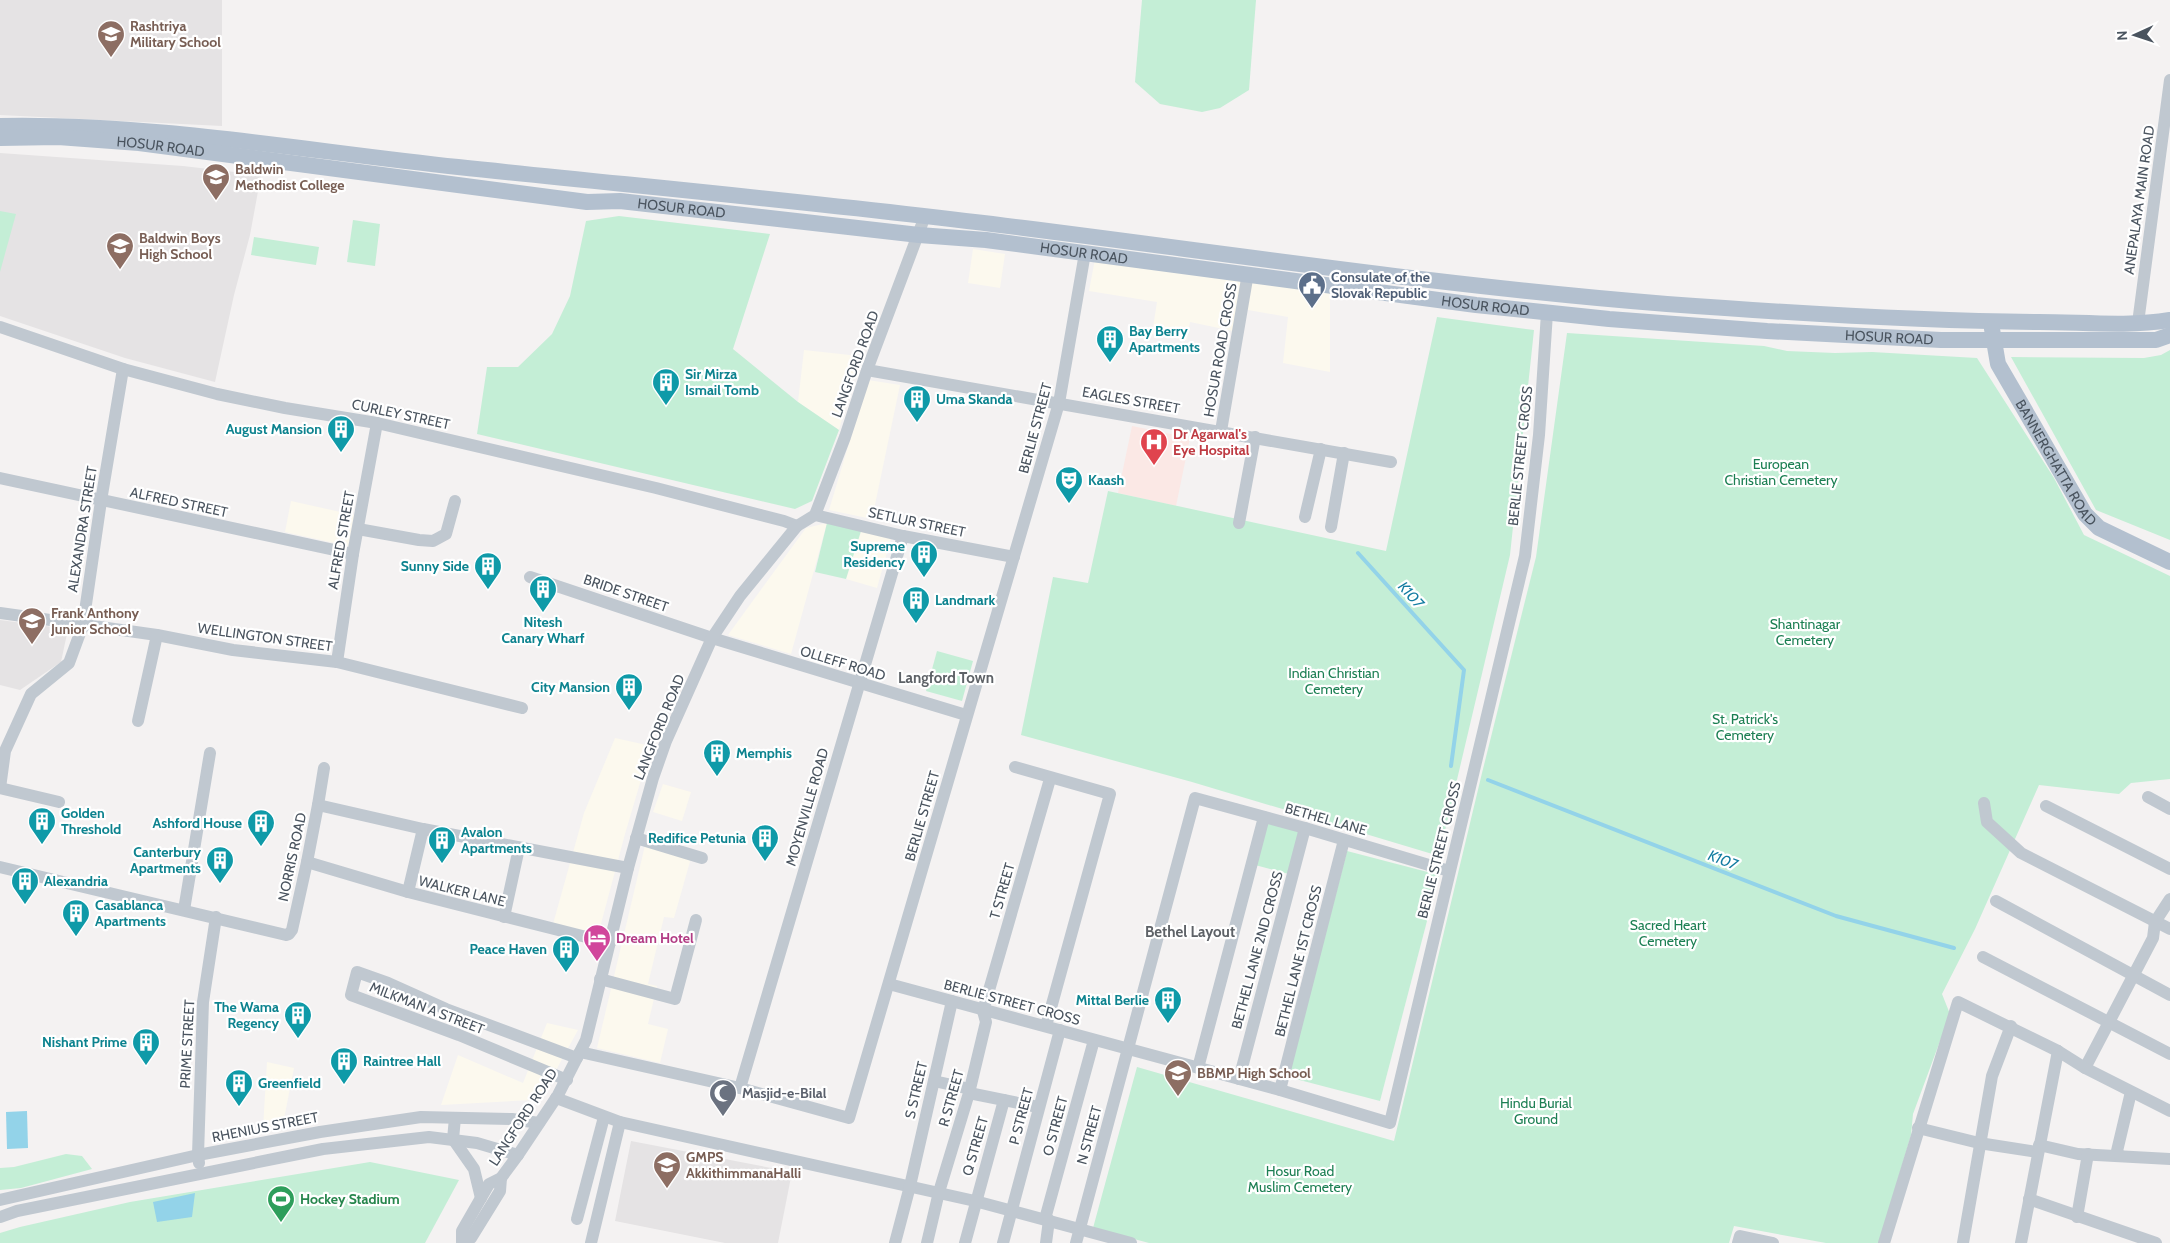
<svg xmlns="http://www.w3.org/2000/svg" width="2170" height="1243" viewBox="0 0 2170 1243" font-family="Cabin,sans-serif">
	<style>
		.commercial { fill: #fcf9ee }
		.education { fill: #e5e3e4 }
		.medical { fill: #fbe8e5 }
		.green { fill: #c4eed6 }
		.water { fill: #93d3e9 }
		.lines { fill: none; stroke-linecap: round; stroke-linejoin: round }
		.stream { stroke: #93d3e9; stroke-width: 4 }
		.minor { stroke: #c0c8d0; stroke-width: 12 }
		.major { stroke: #b3c0cf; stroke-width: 16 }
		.labels { text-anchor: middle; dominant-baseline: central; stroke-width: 4.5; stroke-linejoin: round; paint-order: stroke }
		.education-label { font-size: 14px; font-weight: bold; fill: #785e54; stroke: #fff; text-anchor: start }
		.street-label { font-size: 14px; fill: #4a545f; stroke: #fff }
		.service-label { font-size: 14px; font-weight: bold; fill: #4e5e75; stroke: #fff; text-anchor: start }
		.culture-label { font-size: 14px; font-weight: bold; fill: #0d838f; stroke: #fff; text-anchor: start }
		.health-label { font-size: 14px; font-weight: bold; fill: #be3a42; stroke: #fff; text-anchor: start }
		.park-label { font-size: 14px; fill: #1c7f53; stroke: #fff }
		.hotel-label { font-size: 14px; font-weight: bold; fill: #b23c85; stroke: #fff; text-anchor: start }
		.worship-label { font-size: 14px; font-weight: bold; fill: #5b616d; stroke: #fff; text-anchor: start }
		.leisure-label { font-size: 14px; font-weight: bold; fill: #27864d; stroke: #fff; text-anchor: start }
		.water-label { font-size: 15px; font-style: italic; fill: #137ca1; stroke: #fff }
		.neighbourhood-label { font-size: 15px; font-weight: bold; fill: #5e6267; stroke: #fff }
	</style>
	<rect width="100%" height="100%" fill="#f4f2f2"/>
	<!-- commercial -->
	<g class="commercial">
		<polygon points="973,249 1005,254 1000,288 968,283"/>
		<polygon points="1095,259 1330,292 1330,372 1283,363 1288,317 1237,308 1233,331 1190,322 1187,340 1152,334 1157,302 1089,291"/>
		<polygon points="804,350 859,356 839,430 798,402"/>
		<polygon points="868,380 900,385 872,519 829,510"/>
		<polygon points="291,501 354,515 348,546 285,532"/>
		<polygon points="827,523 791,654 728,635 806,528"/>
		<polygon points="861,531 891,538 877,588 846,579"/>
		<polygon points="615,738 651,746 625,834 598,935 553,924 584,813"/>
		<polygon points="663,784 691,792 682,821 653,812"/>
		<polygon points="647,837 693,851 674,918 664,917 648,984 657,986 648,1024 668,1029 660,1063 597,1048"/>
		<polygon points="547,1023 578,1030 544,1092 532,1100 441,1105 458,1055 523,1083"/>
		<polygon points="267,1062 294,1068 283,1124 263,1128"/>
	</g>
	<!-- education -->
	<g class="education">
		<polygon points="0,0 222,0 222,126 0,115"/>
		<polygon points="0,153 183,166 261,175 250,235 234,295 215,382 125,358 0,316"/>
		<polygon points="0,620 68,629 61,662 20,690 0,685"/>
		<polygon points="631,1141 792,1172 778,1243 725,1243 615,1221"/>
	</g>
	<!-- medical -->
	<polygon class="medical" points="1132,426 1190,438 1176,506 1118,493"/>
	<!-- green -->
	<g class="green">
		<polygon points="1142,0 1256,0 1249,90 1220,108 1202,112 1160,104 1135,82"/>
		<polygon points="0,211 16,214 0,272"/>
		<polygon points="619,216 770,234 733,349 798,402 839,430 812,501 795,509 477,434 487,367 518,367 552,334 570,296 586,221"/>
		<polygon points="353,220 380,224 375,266 347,262"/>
		<polygon points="254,237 319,247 316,265 251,255"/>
		<polygon points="1437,317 1534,330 1510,555 1439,856 1192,782 1021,735 1053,577 1088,583 1108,491 1386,551"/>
		<polygon points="1567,333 1764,346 1787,351 1835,353 1872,352 1977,358 2054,478 2084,535 2170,576 2170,779 2131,783 2119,794 2039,785 1975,929 1942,994 1950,1014 1913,1114 1911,1135 1879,1243 1826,1243 1734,1226 1729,1243 1149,1243 1093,1228 1137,1067 1394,1141 1482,773 1536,557"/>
		<polygon points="2170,350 2170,540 2096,510 2011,357 2144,358 2161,355"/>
		<polygon points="827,523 861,531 846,579 815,572"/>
		<polygon points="937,651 973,661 962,701 926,691"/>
		<polygon points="1266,821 1301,830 1289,874 1255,865"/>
		<polygon points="1347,851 1439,875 1380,1101 1288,1077"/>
		<polygon points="66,1154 82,1156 92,1169 21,1188 0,1190 0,1168 14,1167"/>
		<polygon points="370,1162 459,1180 425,1243 0,1243 0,1233 20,1227 130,1202"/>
	</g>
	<!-- water -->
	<g class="water">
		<polygon points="27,1111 28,1148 7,1149 6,1112"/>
		<polygon points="195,1193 192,1217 157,1222 153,1202"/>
	</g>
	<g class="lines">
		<!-- stream -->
		<g class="stream">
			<polyline points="1358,553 1464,670 1451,766"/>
			<polyline points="1488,780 1836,916 1954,948"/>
		</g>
		<!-- minor -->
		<g class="minor">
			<polyline points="2138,323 2170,80"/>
			<polyline points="0,327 123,369 217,394 285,408 377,423 656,488 784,521 797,526"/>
			<polyline points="867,370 1391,462"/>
			<polyline points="1221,431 1248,273"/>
			<polyline points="0,478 353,554"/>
			<polyline points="815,515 903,536 1014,557"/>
			<polyline points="1305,517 1321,449"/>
			<polyline points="1239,523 1255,437"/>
			<polyline points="1331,527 1344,453"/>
			<polyline points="358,529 419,540 433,541 446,534 455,501"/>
			<polyline points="530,577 712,638 966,715"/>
			<polyline points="0,613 157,635 233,650 337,662 522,708"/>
			<polyline points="337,662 353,554 377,423"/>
			<polyline points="138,721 157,635"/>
			<polyline points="1015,767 1110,794 1046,1026"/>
			<polyline points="0,788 5,751 31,694 69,663 83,625 101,501 123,369"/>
			<polyline points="0,788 59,802"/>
			<polyline points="2148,797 2170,809"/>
			<polyline points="1984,803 1987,822 2021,853 2170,929"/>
			<polyline points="318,805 324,768"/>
			<polyline points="2046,806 2170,869"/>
			<polyline points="636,838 702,858"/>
			<polyline points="307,862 408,892 610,943"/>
			<polyline points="0,867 286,935 289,934 292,930 307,862 318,805 423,829 628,868"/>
			<polyline points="408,892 423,829"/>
			<polyline points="1996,901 2170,995"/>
			<polyline points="184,910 210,753"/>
			<polyline points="504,917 519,848"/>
			<polyline points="1983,957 2170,1054"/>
			<polyline points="600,979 675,999 696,920"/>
			<polyline points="889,984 1280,1090 1390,1123 1525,556 1539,435 1547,313"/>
			<polyline points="983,1011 1050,779"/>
			<polyline points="580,1052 740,1088 849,1118 1059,403 1085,253"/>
			<polyline points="1198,1068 1264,817"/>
			<polyline points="2085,1068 2153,938 2155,922 2170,899"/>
			<polyline points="1239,1079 1305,828"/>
			<polyline points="567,1080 459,1035 351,995 357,972 388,983 446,1009 577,1058"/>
			<polyline points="934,1081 970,1089"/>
			<polyline points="740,1088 903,536"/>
			<polyline points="1280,1090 1344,840"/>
			<polyline points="969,1093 1038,1107"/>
			<polyline points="556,1098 620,1122 975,1201 1131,1243"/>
			<polyline points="455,1118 453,1139 474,1169 481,1198"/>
			<polyline points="1918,1128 1979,1143 2037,1152"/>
			<polyline points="2039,1145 2078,1154 2170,1159"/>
			<polyline points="2120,1156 2117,1151 2131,1092"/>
			<polyline points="199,1163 198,1155 203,1002 216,917"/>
			<polyline points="2029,1199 2156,1243"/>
			<polyline points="0,1200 198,1155 320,1132 421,1117 512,1119 539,1123"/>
			<polyline points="0,1217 17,1211 323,1149 429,1137 477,1143 518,1155"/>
			<polyline points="2077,1217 2088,1154"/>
			<polyline points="577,1219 604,1117"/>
			<polyline points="1045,1219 1094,1040"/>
			<polyline points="463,1241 471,1238 500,1191 501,1178"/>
			<polyline points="462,1243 462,1231 489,1184 501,1178 518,1155 558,1095 586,1040 628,868 653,778 666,741 712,638 740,596 797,526 815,515 845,437 867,370 925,216"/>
			<polyline points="591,1243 620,1122"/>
			<polyline points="895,1243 910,1186 952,1001"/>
			<polyline points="927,1243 939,1192 969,1093 986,1022 983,1011"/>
			<polyline points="965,1243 1004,1100"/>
			<polyline points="1003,1243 1060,1030"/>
			<polyline points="1046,1243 1049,1220"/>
			<polyline points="1076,1243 1195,798 1305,828 1449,871"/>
			<polyline points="1738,1243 1740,1236 1773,1243"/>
			<polyline points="1884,1243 1958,1002 2058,1051"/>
			<polyline points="1963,1243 1992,1076 2011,1026"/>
			<polyline points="2021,1243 2058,1051 2085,1068 2170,1111"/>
		</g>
		<!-- major -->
		<g class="major">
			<path d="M0 126C154 123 305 151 458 167 647 187 836 204 1024 228 1238 255 1452 287 1667 304 1790 313 1915 321 2039 322 2082 322 2127 327 2170 320"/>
			<path id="s1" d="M0 138 58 137 139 143 587 202 620 201 919 235 986 240 1476 305 1609 319 1767 331 1941 340H2156L2170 335"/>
			<path id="s2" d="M1992 329 1998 364 2085 514 2099 528 2170 562"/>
		</g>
	</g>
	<!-- icons -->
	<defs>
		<g id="school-pin" transform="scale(1.4375)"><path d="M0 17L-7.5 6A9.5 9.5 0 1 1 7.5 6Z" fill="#8d6e63" stroke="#fff"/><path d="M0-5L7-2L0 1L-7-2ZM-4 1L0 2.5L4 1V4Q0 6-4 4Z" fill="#fff"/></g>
		<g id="university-pin" transform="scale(1.4375)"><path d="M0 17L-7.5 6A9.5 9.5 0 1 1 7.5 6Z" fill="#8d6e63" stroke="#fff"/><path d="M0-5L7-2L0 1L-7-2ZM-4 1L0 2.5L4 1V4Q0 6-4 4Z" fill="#fff"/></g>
		<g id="civic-pin" transform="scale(1.4375)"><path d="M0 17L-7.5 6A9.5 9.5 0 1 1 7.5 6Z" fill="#5c6f8a" stroke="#fff"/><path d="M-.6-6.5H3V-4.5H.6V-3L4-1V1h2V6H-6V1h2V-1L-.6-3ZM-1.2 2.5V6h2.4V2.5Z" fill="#fff"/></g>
		<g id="building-pin" transform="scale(1.4375)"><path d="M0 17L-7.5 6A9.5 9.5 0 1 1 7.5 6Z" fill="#0f9aa8" stroke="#fff"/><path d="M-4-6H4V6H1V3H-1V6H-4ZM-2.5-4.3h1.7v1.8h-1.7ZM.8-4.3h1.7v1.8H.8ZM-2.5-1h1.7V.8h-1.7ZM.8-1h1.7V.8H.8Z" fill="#fff"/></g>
		<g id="hospital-pin" transform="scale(1.4375)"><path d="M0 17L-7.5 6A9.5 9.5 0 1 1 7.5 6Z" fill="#e0444e" stroke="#fff"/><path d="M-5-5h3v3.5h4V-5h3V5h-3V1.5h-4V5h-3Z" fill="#fff"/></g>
		<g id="theatre-pin" transform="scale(1.4375)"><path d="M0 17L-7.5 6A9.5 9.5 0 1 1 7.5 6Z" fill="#0f9aa8" stroke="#fff"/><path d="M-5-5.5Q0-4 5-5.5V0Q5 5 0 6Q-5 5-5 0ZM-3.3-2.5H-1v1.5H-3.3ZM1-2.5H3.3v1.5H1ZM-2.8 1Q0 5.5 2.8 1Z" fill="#fff"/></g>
		<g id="hotel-pin" transform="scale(1.4375)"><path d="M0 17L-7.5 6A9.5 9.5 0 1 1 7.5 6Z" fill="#d1479c" stroke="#fff"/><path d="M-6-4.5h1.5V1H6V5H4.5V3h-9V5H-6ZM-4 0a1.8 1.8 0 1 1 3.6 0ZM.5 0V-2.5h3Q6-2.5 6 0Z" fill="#fff"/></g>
		<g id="mosque-pin" transform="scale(1.4375)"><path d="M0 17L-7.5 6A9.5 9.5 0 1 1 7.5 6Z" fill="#6b7280" stroke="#fff"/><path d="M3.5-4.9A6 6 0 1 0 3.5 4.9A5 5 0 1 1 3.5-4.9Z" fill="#fff"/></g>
		<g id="stadium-pin" transform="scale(1.4375)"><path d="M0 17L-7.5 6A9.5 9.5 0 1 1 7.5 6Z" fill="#2e9e5b" stroke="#fff"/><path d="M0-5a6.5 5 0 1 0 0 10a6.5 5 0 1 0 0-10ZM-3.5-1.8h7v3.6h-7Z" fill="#fff"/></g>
	</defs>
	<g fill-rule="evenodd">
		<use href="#school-pin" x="111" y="34"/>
		<use href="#university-pin" x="216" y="177"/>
		<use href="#school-pin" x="120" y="246"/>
		<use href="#civic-pin" x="1312" y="285"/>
		<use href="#building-pin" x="1110" y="339"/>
		<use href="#building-pin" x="666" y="382"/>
		<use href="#building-pin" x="917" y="399"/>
		<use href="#building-pin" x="341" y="429"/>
		<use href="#hospital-pin" x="1154" y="442"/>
		<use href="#theatre-pin" x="1069" y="480"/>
		<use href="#building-pin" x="924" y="554"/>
		<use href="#building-pin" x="488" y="566"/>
		<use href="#building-pin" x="543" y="589"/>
		<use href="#building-pin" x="916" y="600"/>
		<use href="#school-pin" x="32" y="621"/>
		<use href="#building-pin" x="629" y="687"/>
		<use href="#building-pin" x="717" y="753"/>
		<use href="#building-pin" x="42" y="821"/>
		<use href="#building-pin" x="261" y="823"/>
		<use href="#building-pin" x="765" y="838"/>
		<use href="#building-pin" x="442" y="840"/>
		<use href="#building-pin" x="220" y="860"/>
		<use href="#building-pin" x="25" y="881"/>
		<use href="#building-pin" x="76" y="913"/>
		<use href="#hotel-pin" x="597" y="938"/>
		<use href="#building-pin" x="566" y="949"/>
		<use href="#building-pin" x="1168" y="1000"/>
		<use href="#building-pin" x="298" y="1015"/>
		<use href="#building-pin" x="146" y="1042"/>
		<use href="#building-pin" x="344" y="1061"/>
		<use href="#school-pin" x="1178" y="1073"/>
		<use href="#building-pin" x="239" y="1083"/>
		<use href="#mosque-pin" x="723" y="1093"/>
		<use href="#school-pin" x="667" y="1165"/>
		<use href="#stadium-pin" x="281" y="1199"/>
	</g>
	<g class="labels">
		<!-- education labels -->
		<g class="education-label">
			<text x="130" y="26">Rashtriya<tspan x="130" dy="16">Military School</tspan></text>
			<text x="235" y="169">Baldwin<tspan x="235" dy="16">Methodist College</tspan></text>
			<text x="139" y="238">Baldwin Boys<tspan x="139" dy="16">High School</tspan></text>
			<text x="51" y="613">Frank Anthony<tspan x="51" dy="16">Junior School</tspan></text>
			<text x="1197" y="1073">BBMP High School</text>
			<text x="686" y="1157">GMPS<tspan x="686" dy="16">AkkithimmanaHalli</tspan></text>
		</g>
		<!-- street labels -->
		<g class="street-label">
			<text stroke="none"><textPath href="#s1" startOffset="161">HOSUR ROAD</textPath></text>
			<text transform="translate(2139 200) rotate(-82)">ANEPALAYA MAIN ROAD</text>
			<text stroke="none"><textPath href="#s1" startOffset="686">HOSUR ROAD</textPath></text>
			<text stroke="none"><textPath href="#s1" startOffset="1091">HOSUR ROAD</textPath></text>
			<text stroke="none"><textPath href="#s1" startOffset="1496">HOSUR ROAD</textPath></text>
			<text stroke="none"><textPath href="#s1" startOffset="1901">HOSUR ROAD</textPath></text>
			<text transform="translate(1220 350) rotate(-80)">HOSUR ROAD CROSS</text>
			<text transform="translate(855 364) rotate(-70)">LANGFORD ROAD</text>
			<text transform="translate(1131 400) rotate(10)">EAGLES STREET</text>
			<text transform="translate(401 414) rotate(12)">CURLEY STREET</text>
			<text transform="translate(1035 428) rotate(-75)">BERLIE STREET</text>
			<text transform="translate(1520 456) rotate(-84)">BERLIE STREET CROSS</text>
			<text stroke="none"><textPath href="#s2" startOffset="150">BANNERGHATTA ROAD</textPath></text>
			<text transform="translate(179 502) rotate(12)">ALFRED STREET</text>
			<text transform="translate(917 522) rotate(12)">SETLUR STREET</text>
			<text transform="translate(82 529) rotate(-81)">ALEXANDRA STREET</text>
			<text transform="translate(341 540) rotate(-80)">ALFRED STREET</text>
			<text transform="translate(626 593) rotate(19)">BRIDE STREET</text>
			<text transform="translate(265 637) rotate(8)">WELLINGTON STREET</text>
			<text transform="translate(843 663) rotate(17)">OLLEFF ROAD</text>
			<text transform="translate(659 727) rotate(-68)">LANGFORD ROAD</text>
			<text transform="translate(807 807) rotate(-74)">MOYENVILLE ROAD</text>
			<text transform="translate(922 816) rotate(-74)">BERLIE STREET</text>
			<text transform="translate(1326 819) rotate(16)">BETHEL LANE</text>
			<text transform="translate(1439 850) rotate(-76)">BERLIE STREET CROSS</text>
			<text transform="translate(292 857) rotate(-78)">NORRIS ROAD</text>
			<text transform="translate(462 891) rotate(14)">WALKER LANE</text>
			<text transform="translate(1002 891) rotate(-74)">T STREET</text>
			<text transform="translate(1257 950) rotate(-75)">BETHEL LANE 2ND CROSS</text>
			<text transform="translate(1298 961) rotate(-76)">BETHEL LANE 1ST CROSS</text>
			<text transform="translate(1012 1002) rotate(15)">BERLIE STREET CROSS</text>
			<text transform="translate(427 1008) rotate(21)">MILKMAN A STREET</text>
			<text transform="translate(187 1044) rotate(-87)">PRIME STREET</text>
			<text transform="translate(916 1090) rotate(-77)">S STREET</text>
			<text transform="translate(951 1098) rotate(-74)">R STREET</text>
			<text transform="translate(1021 1116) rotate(-75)">P STREET</text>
			<text transform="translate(523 1117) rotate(-57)">LANGFORD ROAD</text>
			<text transform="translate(1055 1126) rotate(-75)">O STREET</text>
			<text transform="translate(265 1127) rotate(-11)">RHENIUS STREET</text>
			<text transform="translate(1089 1135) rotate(-75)">N STREET</text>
			<text transform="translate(975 1146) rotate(-74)">Q STREET</text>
		</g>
		<!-- service labels -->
		<g class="service-label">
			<text x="1331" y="277">Consulate of the<tspan x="1331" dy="16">Slovak Republic</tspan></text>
		</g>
		<!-- culture labels -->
		<g class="culture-label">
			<text x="1129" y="331">Bay Berry<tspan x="1129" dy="16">Apartments</tspan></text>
			<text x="685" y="374">Sir Mirza<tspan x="685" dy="16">Ismail Tomb</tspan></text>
			<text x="936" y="399">Uma Skanda</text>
			<text x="322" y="429" text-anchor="end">August Mansion</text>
			<text x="1088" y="480">Kaash</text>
			<text x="905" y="546" text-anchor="end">Supreme<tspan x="905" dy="16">Residency</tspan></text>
			<text x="469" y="566" text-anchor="end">Sunny Side</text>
			<text x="935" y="600">Landmark</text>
			<text x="543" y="622" text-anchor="middle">Nitesh<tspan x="543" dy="16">Canary Wharf</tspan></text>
			<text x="610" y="687" text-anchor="end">City Mansion</text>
			<text x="736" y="753">Memphis</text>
			<text x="61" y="813">Golden<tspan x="61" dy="16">Threshold</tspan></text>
			<text x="242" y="823" text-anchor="end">Ashford House</text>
			<text x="461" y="832">Avalon<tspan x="461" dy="16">Apartments</tspan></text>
			<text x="746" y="838" text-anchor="end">Redifice Petunia</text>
			<text x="201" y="852" text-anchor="end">Canterbury<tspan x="201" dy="16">Apartments</tspan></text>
			<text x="44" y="881">Alexandria</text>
			<text x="95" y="905">Casablanca<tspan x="95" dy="16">Apartments</tspan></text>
			<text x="547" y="949" text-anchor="end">Peace Haven</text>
			<text x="1149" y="1000" text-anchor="end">Mittal Berlie</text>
			<text x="279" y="1007" text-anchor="end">The Wama<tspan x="279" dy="16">Regency</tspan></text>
			<text x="127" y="1042" text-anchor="end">Nishant Prime</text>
			<text x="363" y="1061">Raintree Hall</text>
			<text x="258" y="1083">Greenfield</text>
		</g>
		<!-- health labels -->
		<g class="health-label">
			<text x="1173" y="434">Dr Agarwal's<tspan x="1173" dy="16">Eye Hospital</tspan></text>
		</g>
		<!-- park labels -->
		<g class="park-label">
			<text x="1781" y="464">European<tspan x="1781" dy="16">Christian Cemetery</tspan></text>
			<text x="1805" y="624">Shantinagar<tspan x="1805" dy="16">Cemetery</tspan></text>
			<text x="1334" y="673">Indian Christian<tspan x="1334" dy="16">Cemetery</tspan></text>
			<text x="1745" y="719">St. Patrick's<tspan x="1745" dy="16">Cemetery</tspan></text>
			<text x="1668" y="925">Sacred Heart<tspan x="1668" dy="16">Cemetery</tspan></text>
			<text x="1536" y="1103">Hindu Burial<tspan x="1536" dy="16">Ground</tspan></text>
			<text x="1300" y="1171">Hosur Road<tspan x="1300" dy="16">Muslim Cemetery</tspan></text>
		</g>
		<!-- hotel labels -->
		<g class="hotel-label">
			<text x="616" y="938">Dream Hotel</text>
		</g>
		<!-- worship labels -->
		<g class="worship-label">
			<text x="742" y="1093">Masjid-e-Bilal</text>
		</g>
		<!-- leisure labels -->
		<g class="leisure-label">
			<text x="300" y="1199">Hockey Stadium</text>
		</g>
		<!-- water labels -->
		<g class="water-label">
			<text transform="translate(1411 595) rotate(48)">K107</text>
			<text transform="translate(1723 860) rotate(21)">K107</text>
		</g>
		<!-- neighbourhood labels -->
		<g class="neighbourhood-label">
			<text x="946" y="678">Langford Town</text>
			<text x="1190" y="932">Bethel Layout</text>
		</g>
	</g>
	<!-- north arrow -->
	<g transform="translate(2135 35) rotate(267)" stroke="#ffffff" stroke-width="4" paint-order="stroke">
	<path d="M0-4L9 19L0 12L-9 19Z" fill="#4a545f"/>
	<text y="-8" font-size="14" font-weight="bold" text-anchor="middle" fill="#4a545f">N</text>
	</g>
</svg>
